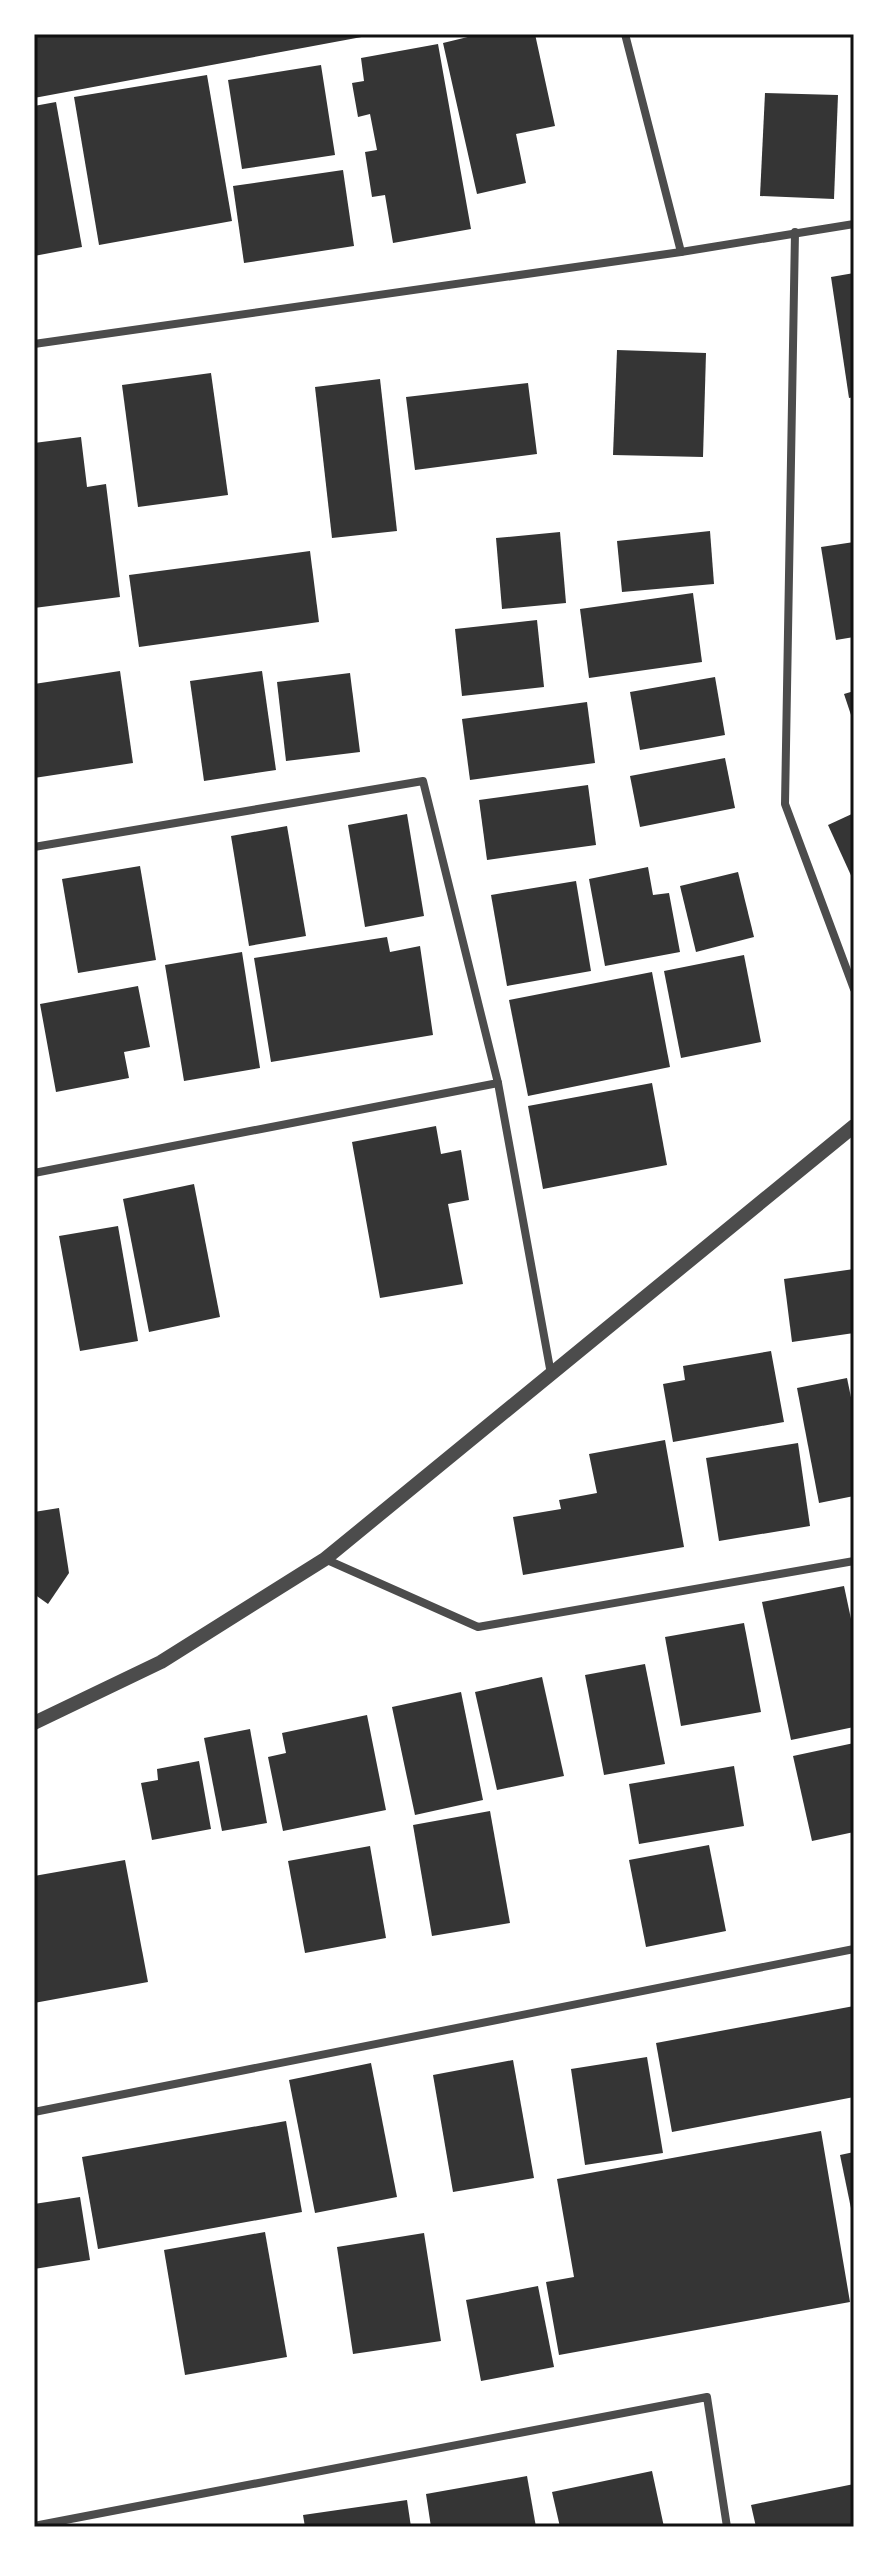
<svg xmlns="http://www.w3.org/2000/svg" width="888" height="2561" viewBox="0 0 888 2561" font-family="Commissioner,sans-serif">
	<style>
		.building { fill: #353535 }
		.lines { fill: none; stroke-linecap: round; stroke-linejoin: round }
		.minor { stroke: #4c4c4c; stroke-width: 8 }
		.tertiary { stroke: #4c4c4c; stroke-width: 14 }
		.neatline { fill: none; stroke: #111; stroke-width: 3 }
	</style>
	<rect width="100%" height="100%" fill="#fff"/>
	<!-- building -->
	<g class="building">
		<polygon points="34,34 367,34 367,36 34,98"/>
		<polygon points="480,34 535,34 555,126 516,134 526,183 477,194 443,43"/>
		<polygon points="438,44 471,229 393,243 385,195 372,197 365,152 377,150 370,114 358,117 352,83 364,81 361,58"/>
		<polygon points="321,65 335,155 242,169 228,80"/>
		<polygon points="207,75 232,221 99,245 74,97"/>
		<polygon points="765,93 838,95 834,199 760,196"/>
		<polygon points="56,102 82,247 34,256 34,106"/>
		<polygon points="343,170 354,246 244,263 233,186"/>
		<polygon points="854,273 854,397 849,398 831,277"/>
		<polygon points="617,350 706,353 703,457 613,455"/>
		<polygon points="211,373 228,495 138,507 122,385"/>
		<polygon points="380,379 397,531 332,538 315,387"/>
		<polygon points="528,383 537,454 415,470 406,397"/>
		<polygon points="81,437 87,487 106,484 120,597 34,608 34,494 37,493 34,443"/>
		<polygon points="710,531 714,584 622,592 617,541"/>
		<polygon points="560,532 566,603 502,609 496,538"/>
		<polygon points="854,542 854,637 836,640 821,547"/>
		<polygon points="310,551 319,622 139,647 129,575"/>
		<polygon points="693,593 702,662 589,678 580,609"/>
		<polygon points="537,620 544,687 462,696 455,629"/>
		<polygon points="120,671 133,763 34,778 34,684"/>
		<polygon points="262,671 276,770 204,781 190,681"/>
		<polygon points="350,673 360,752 286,761 277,682"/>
		<polygon points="715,677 725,735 640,750 630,692"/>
		<polygon points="854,691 854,721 853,721 844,694"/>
		<polygon points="587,702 595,763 470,780 462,719"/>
		<polygon points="725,758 735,808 640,827 630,776"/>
		<polygon points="588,785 596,845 487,860 479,800"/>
		<polygon points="854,813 854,882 828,825"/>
		<polygon points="407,814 424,916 365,927 348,825"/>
		<polygon points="287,826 306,936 249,946 231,836"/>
		<polygon points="140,866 156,960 78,973 62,879"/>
		<polygon points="648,867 653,895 669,893 680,952 605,966 589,879"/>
		<polygon points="738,872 754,937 696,952 680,886"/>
		<polygon points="576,881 591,971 507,986 491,895"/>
		<polygon points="387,937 390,952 420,946 433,1035 271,1062 254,958"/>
		<polygon points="242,952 260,1068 184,1081 165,965"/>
		<polygon points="744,955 761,1042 681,1058 664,971"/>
		<polygon points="652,972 670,1067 528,1096 509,1000"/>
		<polygon points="138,986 150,1047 124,1052 129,1078 56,1092 40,1004"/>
		<polygon points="652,1083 667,1165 543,1189 528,1106"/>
		<polygon points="436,1126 441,1154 461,1150 469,1200 448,1204 463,1284 380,1298 352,1142"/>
		<polygon points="194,1184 220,1317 149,1332 123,1199"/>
		<polygon points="118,1226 138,1341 80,1351 59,1236"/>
		<polygon points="854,1269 854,1333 792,1342 784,1279"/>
		<polygon points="771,1351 784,1422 673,1442 663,1384 685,1380 683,1366"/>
		<polygon points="847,1378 854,1412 854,1496 819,1503 797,1388"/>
		<polygon points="665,1440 684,1547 523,1575 513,1517 561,1509 559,1500 597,1493 589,1454"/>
		<polygon points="798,1443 810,1526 719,1541 706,1458"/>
		<polygon points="59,1508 69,1573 48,1604 34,1594 34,1512"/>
		<polygon points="844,1586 854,1633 854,1727 791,1740 762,1602"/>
		<polygon points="744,1623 761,1712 681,1726 665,1637"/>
		<polygon points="645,1664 665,1764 604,1775 585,1675"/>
		<polygon points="542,1677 564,1776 497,1790 475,1692"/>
		<polygon points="461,1692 483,1800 415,1815 392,1707"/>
		<polygon points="367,1715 386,1810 283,1831 268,1757 286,1753 282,1733"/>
		<polygon points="250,1729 267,1823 222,1831 204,1738"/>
		<polygon points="854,1743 854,1832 812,1841 793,1756"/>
		<polygon points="199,1761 211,1829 152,1840 141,1783 158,1780 157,1769"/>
		<polygon points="734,1766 744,1826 639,1844 629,1784"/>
		<polygon points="490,1811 510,1923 432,1936 413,1825"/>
		<polygon points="709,1845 726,1931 646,1947 629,1860"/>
		<polygon points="370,1846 386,1938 305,1953 288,1861"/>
		<polygon points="125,1860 148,1982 34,2003 34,1876"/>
		<polygon points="854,2006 854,2097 672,2132 656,2043"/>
		<polygon points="647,2057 663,2153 585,2165 571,2069"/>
		<polygon points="513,2060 534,2178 453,2192 433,2075"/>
		<polygon points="371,2063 397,2197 315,2213 289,2080"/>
		<polygon points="286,2121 302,2212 98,2249 82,2157"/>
		<polygon points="821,2131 850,2302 559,2355 546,2282 574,2277 557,2179"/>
		<polygon points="854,2152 854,2218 853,2218 840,2155"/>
		<polygon points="80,2197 90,2260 34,2269 34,2204"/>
		<polygon points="265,2232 287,2357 185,2375 164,2250"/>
		<polygon points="424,2233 441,2341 353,2354 337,2247"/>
		<polygon points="538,2286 554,2367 481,2381 466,2300"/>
		<polygon points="652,2471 664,2527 560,2527 552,2492"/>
		<polygon points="527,2476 536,2527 431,2527 426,2494"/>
		<polygon points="854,2484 854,2527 756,2527 751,2505"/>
		<polygon points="407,2500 411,2527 305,2527 303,2515"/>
	</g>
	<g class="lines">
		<!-- minor -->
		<g class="minor">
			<polyline points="625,34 681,252"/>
			<polyline points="795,232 785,804 854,989"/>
			<polyline points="34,344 681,252 854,224"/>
			<polyline points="34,847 423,781 498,1083 34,1173"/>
			<polyline points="498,1083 551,1374"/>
			<polyline points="325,1559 478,1627 854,1561"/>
			<polyline points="34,2112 854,1949"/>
			<polyline points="34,2526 707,2397 727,2527"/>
		</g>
		<!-- tertiary -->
		<polyline class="tertiary" points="34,1723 161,1662 325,1559 854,1126"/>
	</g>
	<!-- border -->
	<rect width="888" height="2561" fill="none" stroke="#ffffff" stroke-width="72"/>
	<rect x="36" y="36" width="816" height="2489" class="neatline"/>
</svg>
